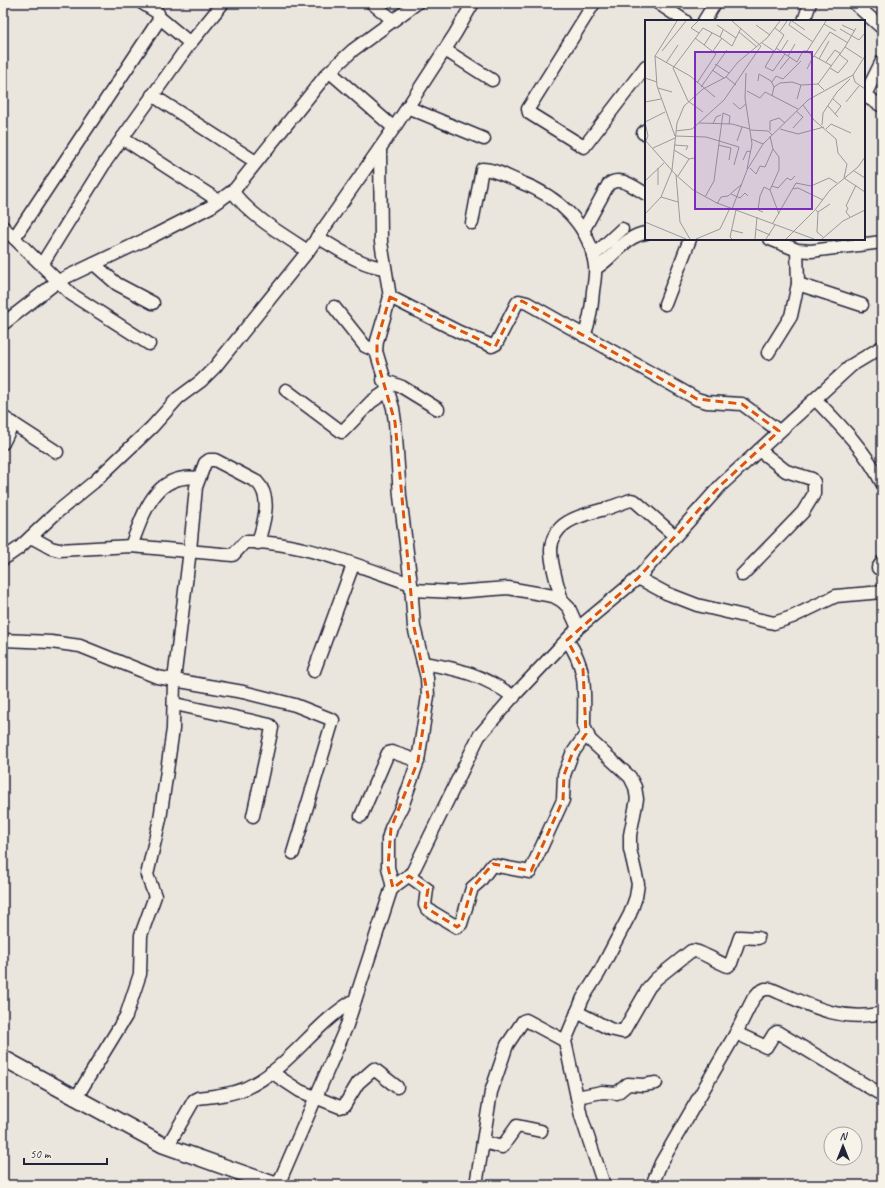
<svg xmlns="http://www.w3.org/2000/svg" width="885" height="1188" viewBox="0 0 885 1188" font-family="Caveat,sans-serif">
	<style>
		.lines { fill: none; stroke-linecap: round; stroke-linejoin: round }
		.minor-casing { stroke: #22223b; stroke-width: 15 }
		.major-casing { stroke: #22223b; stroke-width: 18 }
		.minor { stroke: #f7f3e8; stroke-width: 12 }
		.major { stroke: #f7f3e8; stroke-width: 15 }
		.marked { fill: none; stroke: #de560e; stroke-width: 3; stroke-dasharray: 8 5; stroke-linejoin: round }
		.inset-road { fill: none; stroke: #9a989d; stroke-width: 1 }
		.view { fill: #7b2cbf; fill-opacity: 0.15; stroke: #7b2cbf; stroke-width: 2 }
		.inset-edge { fill: none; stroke: #22223b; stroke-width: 2 }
	</style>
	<rect width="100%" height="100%" fill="#eae6de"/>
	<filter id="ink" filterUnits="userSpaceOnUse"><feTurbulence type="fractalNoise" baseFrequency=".025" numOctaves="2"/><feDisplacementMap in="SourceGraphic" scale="8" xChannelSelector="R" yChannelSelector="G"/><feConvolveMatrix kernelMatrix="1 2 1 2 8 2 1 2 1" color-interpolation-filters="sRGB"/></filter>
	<g filter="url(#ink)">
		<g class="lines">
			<!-- minor casing -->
			<g class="minor-casing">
				<g id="minor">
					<polyline points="372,3 393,20"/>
					<polyline points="594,3 528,109 529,113 584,147 646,66"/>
					<polyline points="658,3 685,21"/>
					<polyline points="854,3 882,28"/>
					<polyline points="160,18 190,43"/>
					<polyline points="704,21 715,3"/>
					<polyline points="804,21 810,3"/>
					<polyline points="445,50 492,80"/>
					<polyline points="330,72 394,128"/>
					<polyline points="152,95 256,162"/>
					<polyline points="865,96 882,106"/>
					<polyline points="864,97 882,61"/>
					<polyline points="407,107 484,139"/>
					<polyline points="643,133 646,130"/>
					<polyline points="122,138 219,201"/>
					<polyline points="380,148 381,242 390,297 377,341 376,351 393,408 395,422 400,496 411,584 414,627 427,678 428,696 418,761 403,804 391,828 388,839 388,867 393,888"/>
					<path d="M232 191C252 217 280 233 308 251"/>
					<path d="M472 223 482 169C494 169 508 177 520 182 557 196 590 224 595 266 596 274 594 283 593 291 592 307 590 321 584 336"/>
					<polyline points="3,227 71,294 149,344"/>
					<path d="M583 231 608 185C619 174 635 188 646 194"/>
					<path d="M317 237C339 249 361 266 385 268"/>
					<polyline points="14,238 159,20 158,13 142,3"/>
					<polyline points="770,239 797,250 811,251 882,242"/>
					<polyline points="593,256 622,229"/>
					<polyline points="42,264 106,161 188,46 223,3"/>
					<polyline points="94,264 117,284 153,303"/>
					<path d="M596 268C614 258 624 236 646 233"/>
					<polyline points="798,284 862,305"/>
					<polyline points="390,297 459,332 492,346 496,344 517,303 519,301 527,303 697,399 707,402 742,404 779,431"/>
					<polyline points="665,304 690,239"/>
					<polyline points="334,307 365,346 376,351"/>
					<polyline points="3,324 58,281 155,235 212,206 235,189 326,75 353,50 417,3"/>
					<polyline points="768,353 791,316 798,284 797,250"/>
					<polyline points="383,380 402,387 438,409"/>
					<polyline points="286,390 342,432 371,402 387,391"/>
					<path d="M815 399C840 425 865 450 882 483"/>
					<polyline points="3,417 57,452"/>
					<polyline points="3,443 13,423"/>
					<path d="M31 537 51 548 59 550 131 546 233 555 245 542C299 540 360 567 411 584"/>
					<path d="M131 546C144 513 154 473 198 478"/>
					<polyline points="3,559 19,548 56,513 94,482 152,427 178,398 201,381 215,367 308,251 394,128 455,34 473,3"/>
					<polyline points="878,568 882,562"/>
					<polyline points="742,575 803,512 814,494 814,482 812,479 786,471 759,450"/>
					<polyline points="638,578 666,593 697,605 774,623 792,617 836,596 882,592"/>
					<polyline points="412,590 455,592 508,588 553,596 562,601 569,608 578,628"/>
					<path d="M562 601C558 585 551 567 551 550 552 521 582 515 605 509 614 506 622 503 631 500L635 501 675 536"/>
					<polyline points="3,640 51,642 80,646 157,677 243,692 295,705 333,720 293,853"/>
					<path d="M567 640C588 669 584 692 584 726L590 740 630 777 635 787 637 799 630 835V849L638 884 636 897 630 914 599 973 583 998 565 1041 581 1116 604 1185"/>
					<path d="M423 663C460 669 483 675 514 697"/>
					<polyline points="314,671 353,565"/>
					<polyline points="175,704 270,725 272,728 253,816"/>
					<polyline points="361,816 388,753 392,752 418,761"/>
					<polyline points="409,876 427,889 425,905 427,909 457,927 461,924 472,888 480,881 492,865 530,872 563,800 564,775 572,754 586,734"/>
					<path d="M577 1012 610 1029 623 1032 649 987 656 979 691 951C697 949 719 963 728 966L731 963 740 937 758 938"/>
					<polyline points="736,1033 766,1047 774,1034 777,1032 882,1095"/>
					<polyline points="271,1072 300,1091 340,1107 344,1106 358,1083 374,1069 397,1087"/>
					<polyline points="577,1097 602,1092 617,1093 628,1084 643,1085 656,1083"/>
					<path d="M76 1098 126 1016 140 974 141 935 155 896 147 875 160 819 173 729 174 680 190 550 196 487 205 463 209 460H215L257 482C273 498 263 524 258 543"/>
					<polyline points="483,1142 502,1147 517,1126 541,1131"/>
					<path d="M167 1147 194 1100 198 1098C213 1096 231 1095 246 1088 290 1068 314 1023 355 1000"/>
					<path d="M278 1185 347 1025 391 890C397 882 407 879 413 871L479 736 510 700 578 628 638 578 721 485 852 365 882 347"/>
					<polyline points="476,1185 491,1092 507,1045 523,1021 526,1020 565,1041"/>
					<path d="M652 1185 661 1163 736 1033 753 999 759 992 765 989H771C807 1004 841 1023 882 1013"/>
				</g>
			</g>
			<!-- major casing -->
			<g class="major-casing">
				<polyline id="major" points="3,1058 163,1145 276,1185"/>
			</g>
			<!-- minor -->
			<use href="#minor" class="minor"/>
			<!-- major -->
			<use href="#major" class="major"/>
		</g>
	</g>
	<!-- marked area -->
	<path class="marked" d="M390 297 495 347 517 303 522 301 697 399 742 404 779 431 721 485 638 578 567 640 583 669 586 734 572 754 564 775 563 800 531 871 493 864 472 888 461 924 457 927 425 907 428 889 409 876 393 888 388 867 391 828 418 761 428 696 414 627 395 422 377 360V341Z"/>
	<!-- overview -->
	<g transform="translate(645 20)">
		<rect width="220" height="220" fill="#eae6de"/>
		<path class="inset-road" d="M53 1 46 8 54 13M146 1 144 5 168 22M147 1 160 10M179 4 191 11M72 5 91 18M111 5 125 15M197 5 210 11M130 8 139 15 120 47 128 51 140 34M195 9 214 20 220 13M78 10 75 17 87 26 96 8M135 11 142 1M94 12 112 27M50 18 71 34 52 63M117 23 129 31M59 25 67 13M200 27 211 8M131 28 152 42 158 31H162M17 31 41 1M68 31 77 18M136 31 143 20M10 36 32 1M143 36 150 24M220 36 208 55 210 62 220 69M169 37 162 31 181 1M174 39 184 21M181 42 190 30 196 34M21 43 33 25M70 44 84 53M187 46 169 36 185 12 203 23M185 48 193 53 203 41 195 35M135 49 145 37M162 49 168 37M67 50 79 58M101 53 100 78 107 124 102 149M81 57 91 65M0 58 12 62M113 61 114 54 126 61 129 67 127 76M127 62 131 56 138 59 156 41M173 64 200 27 217 38M56 67 82 30M129 67 135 63 147 62 156 65 173 64 179 70M13 68 27 72M102 71 115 78 120 72 153 89M70 77 45 56 10 36 12 66 30 116 61 117 94 127 89 145M152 79 156 65M188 79 196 86 190 94M0 82 16 79M201 82 214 66M88 83 95 89 101 84M158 85 169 100 191 119 193 133 202 144 199 158 220 172M183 86 193 97M58 92 43 81 28 48 58 8 75 17M0 102 20 92M0 102 3 116 0 123M54 103 87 104 105 109M68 104 71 97 76 95M177 105 178 93 192 72 205 59M148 108 158 97 151 91M135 109 153 114 179 107M181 109 186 104 206 113M105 110 123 111 127 115M31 111 47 109 79 80 116 26 87 1M125 111V101L134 98 140 103M125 116 128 129 134 137V150L125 170 134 194M106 119 118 124M0 120 31 155 35 202 45 219M92 121 97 107M29 125 43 126 41 130M73 125 86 128 84 140M8 128 30 118M29 130 44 139 49 138M98 140 102 131 106 132M105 148 111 154 115 146 120 147 128 129M209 151 220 158M31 155 48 170 72 183 169 219M33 156 44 139M0 161 19 143M13 165V148M127 166 133 168 142 158 146 160 150 156M148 169 153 168 178 180M86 174 95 178 100 173 103 176M16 177 27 150 32 103 39 86 58 69 81 57 93 42 122 18 135 1M60 177 69 161 78 93 85 96 84 104M72 184 76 177 83 176 97 164M87 189 102 150 118 124 163 80 208 55M171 190 173 192 172 212 178 217M118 192 113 190 115 176 119 167 125 170M173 192 185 184M0 194 16 177 33 182M205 197 201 192 203 188 201 186 211 165M0 202 41 219M128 203 151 163 166 166 184 158 192 163M111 209 125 215M86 210 98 213M51 219 75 209 85 188M87 219 85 217 91 190M110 219 112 197M121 219 130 205M141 219 170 190 185 170 213 147 220 137M177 219 198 201 220 190"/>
		<path class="view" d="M50 32H167V189H50Z"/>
		<rect width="220" height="220" class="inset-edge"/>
	</g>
	<!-- margin -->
	<rect width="885" height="1188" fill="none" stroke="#f7f3e8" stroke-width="16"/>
	<rect x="8" y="8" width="869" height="1172" fill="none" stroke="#22223b" stroke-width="1.5" filter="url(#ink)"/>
	<!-- north arrow -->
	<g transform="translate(843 1146)"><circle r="19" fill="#f7f3e8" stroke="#a29fa3"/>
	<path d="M0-3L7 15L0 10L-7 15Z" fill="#22223b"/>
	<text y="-6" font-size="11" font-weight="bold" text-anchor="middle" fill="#22223b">N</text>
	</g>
	<!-- scale -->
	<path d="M24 1158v6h83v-6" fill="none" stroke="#22223b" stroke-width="2"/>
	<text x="30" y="1158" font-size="12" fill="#22223b" stroke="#f7f3e8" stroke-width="3" paint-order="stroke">50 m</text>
</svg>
